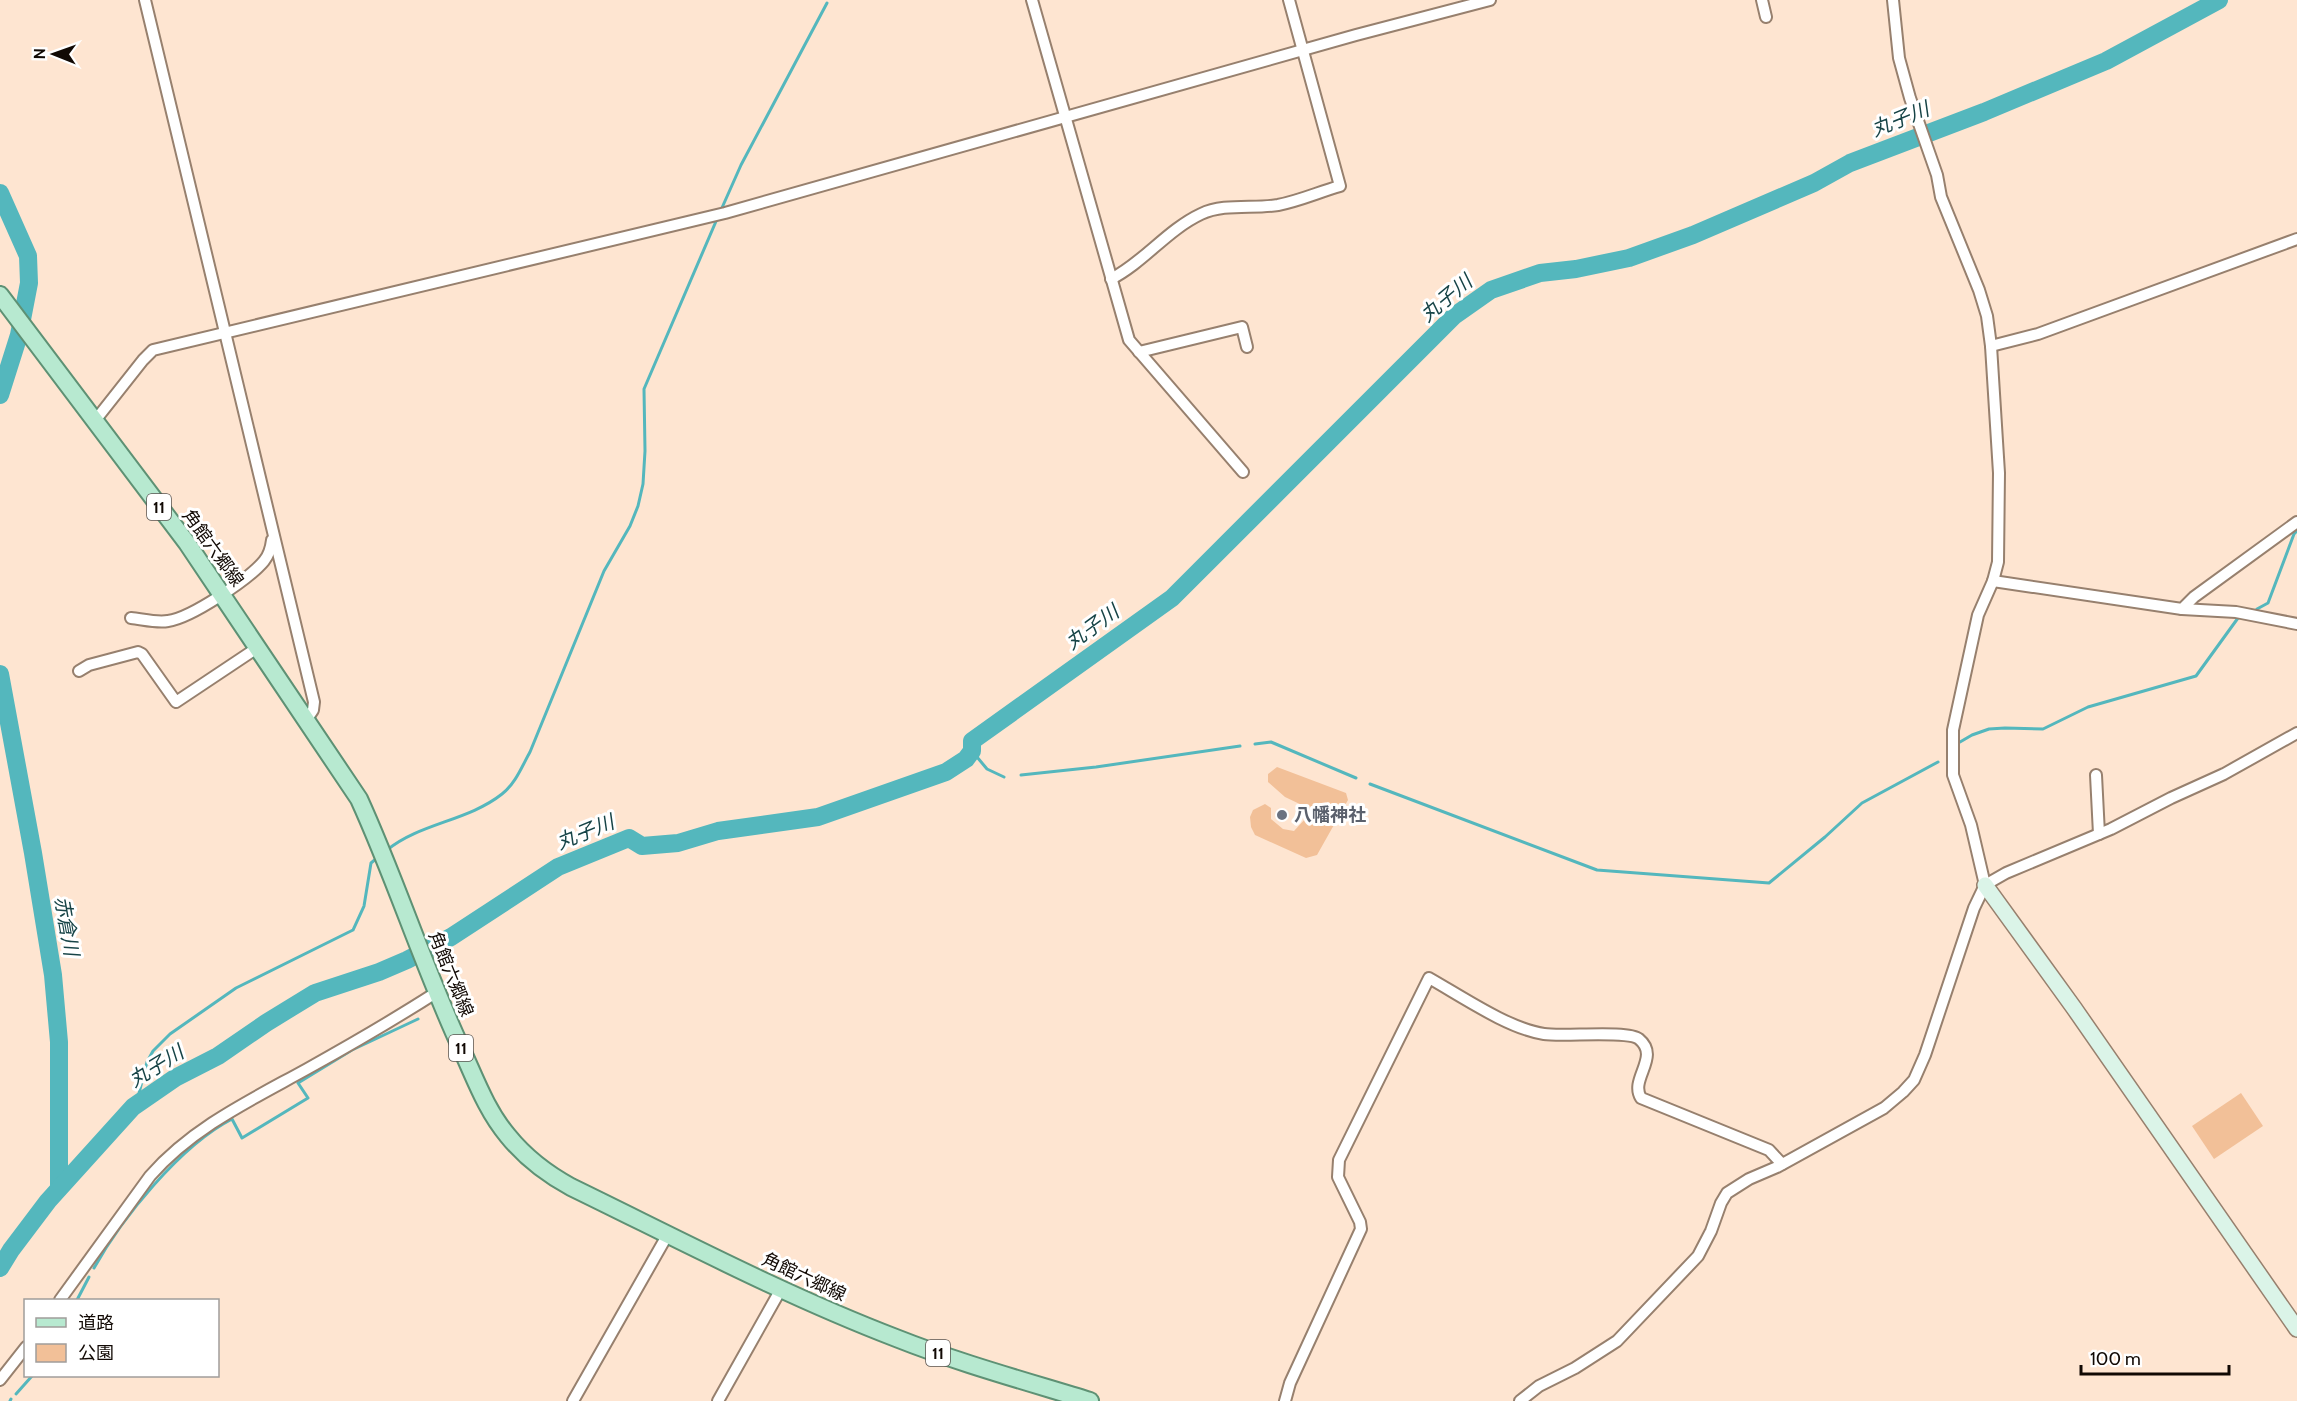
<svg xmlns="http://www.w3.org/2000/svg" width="2297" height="1401" viewBox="0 0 2297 1401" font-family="Cabin,'Noto Sans JP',sans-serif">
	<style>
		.green { fill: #f2c098 }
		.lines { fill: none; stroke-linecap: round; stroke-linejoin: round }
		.stream { stroke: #54b7bd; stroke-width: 3 }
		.river { stroke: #54b7bd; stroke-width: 18 }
		.street-casing { stroke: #97806e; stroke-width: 14 }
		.secondary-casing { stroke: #97806e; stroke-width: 18 }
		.primary-casing { stroke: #5e9174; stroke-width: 20 }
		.street { stroke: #fff; stroke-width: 10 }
		.secondary { stroke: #dbf4e8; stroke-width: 15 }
		.primary { stroke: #b7e9d0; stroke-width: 16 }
		.worship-dot { fill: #6b7280; stroke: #fff; stroke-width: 2 }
		.labels { text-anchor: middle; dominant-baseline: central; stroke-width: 6; stroke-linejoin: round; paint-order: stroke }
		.shield { fill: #fff; stroke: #58534f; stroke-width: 1.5 }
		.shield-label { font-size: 16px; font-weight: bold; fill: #110904 }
		.street-label { font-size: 18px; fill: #110904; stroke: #fff }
		.worship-label { font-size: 18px; font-weight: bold; fill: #5b616d; stroke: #fff; text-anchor: start }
		.water-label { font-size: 20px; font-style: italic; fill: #174447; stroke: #fff }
	</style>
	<rect width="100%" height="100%" fill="#fee5d1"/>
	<!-- green -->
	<g class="green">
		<polygon points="1277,767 1346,793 1348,800 1317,855 1306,858 1255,835 1251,827 1250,817 1253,810 1265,804 1271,808 1271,819 1283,829 1294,831 1305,819 1306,807 1285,797 1268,782 1268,774"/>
		<polygon points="2241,1093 2263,1126 2214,1159 2192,1126"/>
	</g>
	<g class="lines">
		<!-- stream -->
		<g class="stream">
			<polyline points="721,210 741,165 827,3"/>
			<polyline points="2257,609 2268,603 2294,534 2297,531"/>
			<polyline points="1960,742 1972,735 1989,729 2005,728 2043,729 2088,707 2196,676 2238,618"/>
			<polyline points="1255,744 1271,742 1356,778"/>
			<polyline points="972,751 987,769 1004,777"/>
			<polyline points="1021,775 1096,767 1240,746"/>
			<polyline points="1370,784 1597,870 1769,883 1825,837 1862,803 1938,762"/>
			<path d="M387 850C420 823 468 821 502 794 516 783 522 766 530 752L604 571 630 526 638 506 643 484 645 451 644 389 717 219"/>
			<polyline points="136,1105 147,1062 153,1051 170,1034 236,988 353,930 364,906 371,863 377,858"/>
			<path d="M94 1268C122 1218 180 1146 232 1119L242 1138 308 1098 298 1083 352 1050 418 1019"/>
			<polyline points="77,1300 89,1277"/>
			<polyline points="16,1394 32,1376"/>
			<polyline points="10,1401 11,1399"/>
		</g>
		<!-- river -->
		<g class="river">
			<polyline points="0,193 28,256 29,283 19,335 0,395"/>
			<polyline points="0,674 33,853 53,975 59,1042 59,1188"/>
			<polyline points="0,1268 11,1250 48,1201 133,1107 175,1078 218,1056 266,1023 315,993 379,972 407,960 451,937 558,867 629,838 642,846 678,843 718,831 818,817 946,772 966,759 972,751 972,741 1172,598 1454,316 1491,290 1540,273 1576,269 1629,258 1693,235 1814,183 1850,163 1984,112 2106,61 2219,0"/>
		</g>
		<!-- street casing -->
		<g class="street-casing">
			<g id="street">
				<polyline points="145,0 314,702 313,710 307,719"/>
				<polyline points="1032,0 1129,340 1243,472"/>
				<polyline points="1762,0 1766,17"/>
				<polyline points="1893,0 1899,58 1910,98 1937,175 1941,197 1979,290 1987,316 1991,346 1999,473 1998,562 1993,581 1978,615 1953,730 1953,775 1971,825 1985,885"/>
				<path d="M1111 279C1144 262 1167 230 1201 214 1224 203 1253 209 1278 205 1299 201 1319 192 1340 186L1289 0"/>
				<polyline points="1991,346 2038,334 2297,239"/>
				<polyline points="1139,352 1242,327 1247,347"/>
				<polyline points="94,422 143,360 153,350 725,213 1356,35 1490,0"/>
				<polyline points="1993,581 2182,609 2194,597 2297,522"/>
				<polyline points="2182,609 2236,612 2297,624"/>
				<path d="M131 618C142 619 156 623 168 621 191 618 249 579 264 561 269 555 271 548 272 540"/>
				<polyline points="79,671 89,665 138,652 142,654 176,702 257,648"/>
				<polyline points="2096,775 2099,834"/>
				<path d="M60 1300 150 1176C193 1127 251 1100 307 1069 352 1044 395 1019 437 992"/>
				<polyline points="0,1380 26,1347"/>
				<polyline points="573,1401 668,1234"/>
				<polyline points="718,1401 781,1289"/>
				<path d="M1285 1401 1290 1383 1361 1229 1360 1222 1338 1177 1339 1160 1429 978C1461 996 1509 1029 1544 1034 1563 1037 1628 1030 1639 1039 1661 1057 1629 1079 1641 1098L1769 1150 1782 1164"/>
				<polyline points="1520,1401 1539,1386 1575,1368 1617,1341 1698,1256 1711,1231 1721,1203 1727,1193 1749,1179 1777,1167 1884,1108 1903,1092 1914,1080 1925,1055 1974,908 1985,885 2006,873 2111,829 2171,798 2224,774 2297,733"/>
			</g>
		</g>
		<!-- secondary casing -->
		<g class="secondary-casing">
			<polyline id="secondary" points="1985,885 2074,1008 2297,1329"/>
		</g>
		<!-- primary casing -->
		<g class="primary-casing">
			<path id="primary" d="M0 295 187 543 359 799C396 880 423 966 461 1048 475 1078 486 1110 508 1136 525 1157 547 1174 571 1187 678 1239 784 1295 896 1338 959 1363 1025 1381 1090 1401"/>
		</g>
		<!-- street -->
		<use href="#street" class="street"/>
		<!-- secondary -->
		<use href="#secondary" class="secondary"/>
		<!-- primary -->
		<use href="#primary" class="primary"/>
	</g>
	<!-- markers -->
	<circle class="worship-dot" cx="1282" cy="815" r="6"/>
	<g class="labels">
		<!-- shield labels -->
		<g class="shield">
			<rect x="147" y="494" width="24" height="26" rx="4.5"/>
			<rect x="449" y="1035" width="24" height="26" rx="4.5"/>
			<rect x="926" y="1340" width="24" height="26" rx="4.5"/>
		</g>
		<g class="shield-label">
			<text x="159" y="507">11</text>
			<text x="461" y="1048">11</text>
			<text x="938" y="1353">11</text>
		</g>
		<!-- street labels -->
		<g class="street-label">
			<text transform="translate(213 548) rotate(54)">角館六郷線</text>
			<text transform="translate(451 974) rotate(68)">角館六郷線</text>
			<text transform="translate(804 1277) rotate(25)">角館六郷線</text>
		</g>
		<!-- worship labels -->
		<g class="worship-label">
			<text x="1294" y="815">八幡神社</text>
		</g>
		<!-- water labels -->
		<g class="water-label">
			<text transform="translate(1900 119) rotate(-22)">丸子川</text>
			<text transform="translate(1446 298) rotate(-40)">丸子川</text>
			<text transform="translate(1092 627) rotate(-36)">丸子川</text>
			<text transform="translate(585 832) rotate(-22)">丸子川</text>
			<text transform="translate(67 926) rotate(80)">赤倉川</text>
			<text transform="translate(156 1066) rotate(-32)">丸子川</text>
		</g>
	</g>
	<!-- legend -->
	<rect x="24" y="1299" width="195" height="78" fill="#ffffff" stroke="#a09d9b" stroke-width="1.5"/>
	<rect x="36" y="1318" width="30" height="9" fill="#b7e9d0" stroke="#a09d9b" stroke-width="1.5"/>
	<text x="78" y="1329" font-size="18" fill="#110904">道路</text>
	<rect x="36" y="1344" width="30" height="18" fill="#f2c098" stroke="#a09d9b" stroke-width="1.5"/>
	<text x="78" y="1359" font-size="18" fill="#110904">公園</text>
	<!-- north arrow -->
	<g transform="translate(54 54) rotate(271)" stroke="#ffffff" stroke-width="4.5" paint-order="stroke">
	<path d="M0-4.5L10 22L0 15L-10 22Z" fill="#110904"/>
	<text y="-9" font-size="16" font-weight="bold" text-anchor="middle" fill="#110904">N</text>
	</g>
	<!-- scale -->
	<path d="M2081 1365v9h148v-9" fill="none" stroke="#110904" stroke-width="3"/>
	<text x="2090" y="1365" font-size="18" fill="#110904" stroke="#ffffff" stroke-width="4.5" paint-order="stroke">100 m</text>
</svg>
